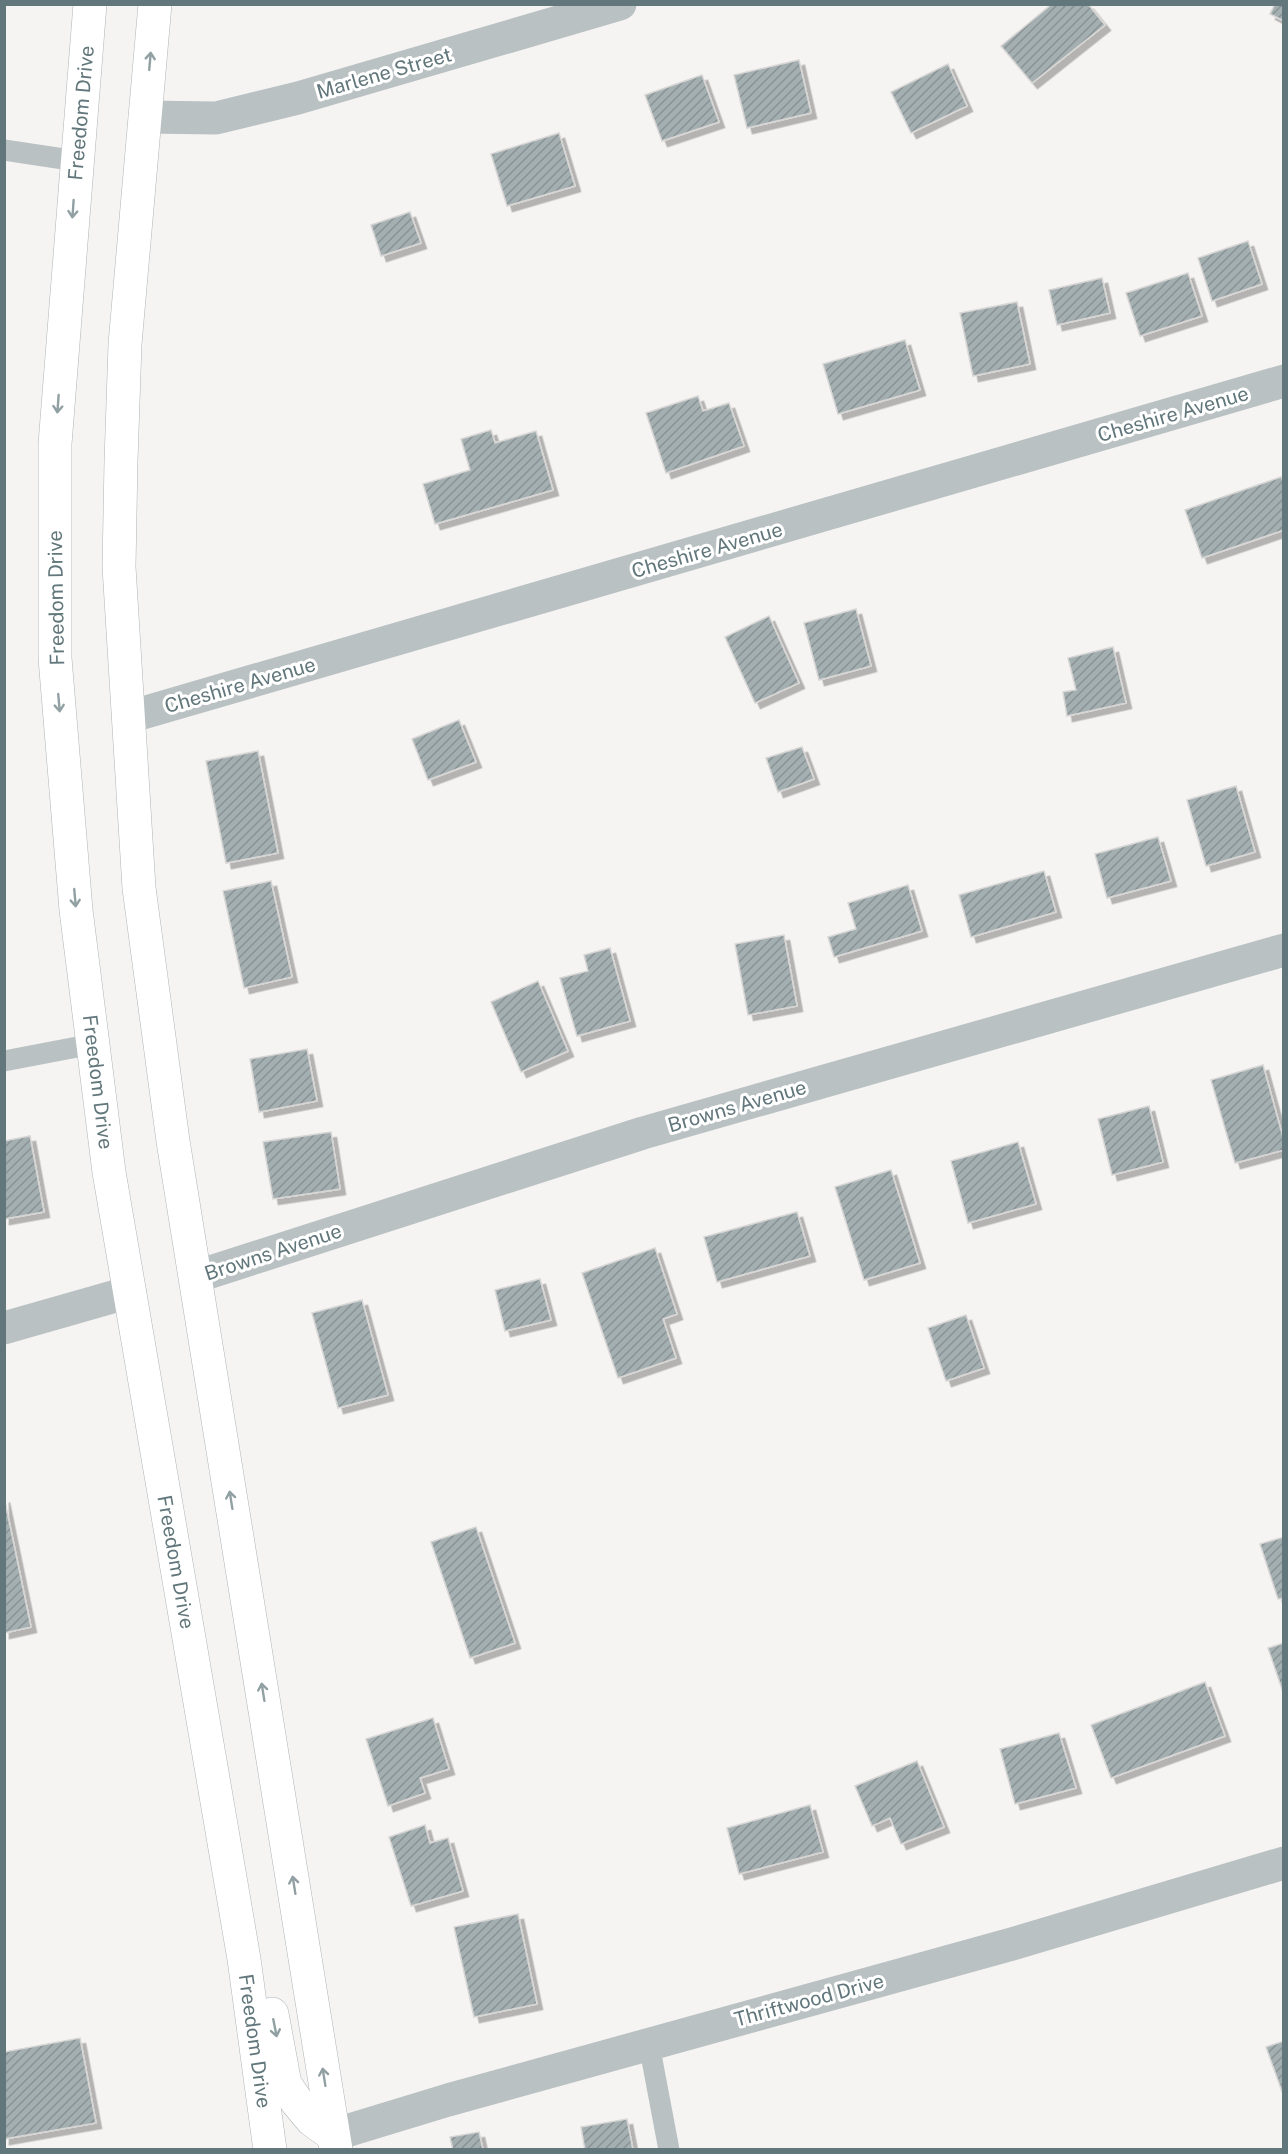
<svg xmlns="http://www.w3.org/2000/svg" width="1288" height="2154" viewBox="0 0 1288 2154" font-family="'Public Sans',sans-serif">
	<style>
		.building { fill: url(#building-hatch); stroke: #d7d6d5; stroke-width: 1.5; filter: url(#shadow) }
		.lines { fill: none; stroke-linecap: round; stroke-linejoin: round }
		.primary-casing { stroke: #aeb5b7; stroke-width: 34 }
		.service { stroke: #bac1c2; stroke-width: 21 }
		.minor { stroke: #bac1c2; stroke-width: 33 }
		.primary { stroke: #fff; stroke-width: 33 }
		.oneway { stroke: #91a0a3 }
		.labels { text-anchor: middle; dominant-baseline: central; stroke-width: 6; stroke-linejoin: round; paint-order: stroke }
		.street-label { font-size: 20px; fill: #62777b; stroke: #fff }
	</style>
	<defs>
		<pattern id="building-hatch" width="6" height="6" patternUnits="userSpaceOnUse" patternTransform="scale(1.5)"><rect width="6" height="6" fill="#a4afb1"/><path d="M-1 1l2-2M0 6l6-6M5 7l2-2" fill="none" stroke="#899395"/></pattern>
		<filter id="shadow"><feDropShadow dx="5.5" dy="5.5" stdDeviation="0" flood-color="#0004"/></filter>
	</defs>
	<rect width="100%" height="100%" fill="#f5f4f2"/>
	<!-- building -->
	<g class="building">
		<polygon points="1052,4 1088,4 1105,25 1032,83 1001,46"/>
		<polygon points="1275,4 1284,4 1284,21 1270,14"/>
		<polygon points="799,60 811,113 747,128 734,75"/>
		<polygon points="948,64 967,106 911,133 891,92"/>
		<polygon points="702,75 719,122 662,141 645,95"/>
		<polygon points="559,133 575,186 507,206 491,154"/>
		<polygon points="410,212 421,243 381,256 371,225"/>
		<polygon points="1248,241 1262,284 1212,301 1198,258"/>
		<polygon points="1188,273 1202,316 1140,336 1126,293"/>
		<polygon points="1102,278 1110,313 1057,325 1049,290"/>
		<polygon points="1017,302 1030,364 973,376 960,313"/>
		<polygon points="905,340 920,390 838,414 823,364"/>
		<polygon points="698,396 703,411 729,403 744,446 666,473 646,413"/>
		<polygon points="491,430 495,443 536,431 553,490 435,524 423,484 470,470 461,439"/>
		<polygon points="1281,477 1284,483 1284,530 1202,558 1185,510"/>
		<polygon points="856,609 871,666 819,680 804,623"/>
		<polygon points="769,616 799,683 755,703 725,637"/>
		<polygon points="1113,647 1126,703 1067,716 1063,692 1076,690 1068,658"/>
		<polygon points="459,720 476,762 428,780 412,739"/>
		<polygon points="802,747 814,779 778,792 766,758"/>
		<polygon points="258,751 278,853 226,863 206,761"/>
		<polygon points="1236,786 1255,852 1206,866 1187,800"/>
		<polygon points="1158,837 1171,881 1107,898 1095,854"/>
		<polygon points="1044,871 1056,912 971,937 959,895"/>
		<polygon points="271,881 292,977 244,988 223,891"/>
		<polygon points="908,885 922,931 834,957 828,937 856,929 848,903"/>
		<polygon points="784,935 797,1006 748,1015 735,944"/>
		<polygon points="610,948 630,1021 577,1036 560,978 588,971 584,955"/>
		<polygon points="538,981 568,1051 521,1072 491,1002"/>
		<polygon points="307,1049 317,1101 259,1112 250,1059"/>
		<polygon points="1263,1065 1284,1141 1284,1150 1235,1163 1211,1080"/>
		<polygon points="1149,1106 1163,1162 1112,1175 1098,1119"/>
		<polygon points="331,1132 340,1189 273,1199 263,1142"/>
		<polygon points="30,1136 44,1212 4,1219 4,1141"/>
		<polygon points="1018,1142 1036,1204 968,1223 951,1161"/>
		<polygon points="891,1170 920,1263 864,1280 835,1187"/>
		<polygon points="797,1212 810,1256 717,1282 704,1237"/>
		<polygon points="655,1248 677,1314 663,1319 676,1358 618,1378 582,1273"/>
		<polygon points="540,1279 551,1320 505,1331 495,1290"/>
		<polygon points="362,1300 388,1395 338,1408 312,1313"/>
		<polygon points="966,1315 984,1368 946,1381 928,1328"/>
		<polygon points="4,1497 31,1627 4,1633"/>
		<polygon points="476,1527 515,1643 470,1658 431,1542"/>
		<polygon points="1284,1537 1284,1598 1278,1599 1260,1544"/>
		<polygon points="1284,1643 1284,1695 1268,1648"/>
		<polygon points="1205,1682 1225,1736 1111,1778 1091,1725"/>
		<polygon points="433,1718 449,1769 420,1778 425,1793 388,1806 366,1739"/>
		<polygon points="1059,1733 1076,1788 1015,1804 1000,1749"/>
		<polygon points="917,1761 944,1827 901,1844 890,1818 872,1826 855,1786"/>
		<polygon points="810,1805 823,1852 739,1874 727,1828"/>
		<polygon points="425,1825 430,1843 448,1838 463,1891 411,1906 389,1837"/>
		<polygon points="518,1914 537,2004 474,2017 454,1927"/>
		<polygon points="80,2038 96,2123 4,2139 4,2052"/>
		<polygon points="1284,2041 1284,2097 1266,2047"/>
		<polygon points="627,2119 633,2150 585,2150 581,2127"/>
		<polygon points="479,2132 483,2150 453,2150 450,2137"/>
	</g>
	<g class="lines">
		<!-- primary casing -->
		<g class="primary-casing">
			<g id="primary">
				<polyline points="90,4 55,444 55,658 76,910 109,1172 244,1959 270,2150"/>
				<polyline points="155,4 125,344 121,461 119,567 139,888 173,1141 336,2150"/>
				<polyline points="272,2014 285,2084 297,2102 312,2120 333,2135"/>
			</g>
		</g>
		<!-- service -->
		<g class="service">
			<polyline points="4,150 77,161"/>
			<polyline points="4,1061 93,1044"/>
			<polyline points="649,2044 669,2150"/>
		</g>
		<!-- minor -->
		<g class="minor">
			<polyline points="145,117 216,118 298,98 620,4"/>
			<polyline points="129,717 1284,381"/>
			<polyline points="195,1277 643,1133 1284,950"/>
			<polyline points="4,1328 130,1292"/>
			<polyline points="333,2135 448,2100 1012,1944 1284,1863"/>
		</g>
		<!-- primary -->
		<use href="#primary" class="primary"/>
	</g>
	<!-- one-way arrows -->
	<defs><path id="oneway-shaft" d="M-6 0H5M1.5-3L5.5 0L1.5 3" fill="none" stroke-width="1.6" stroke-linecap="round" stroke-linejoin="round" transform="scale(1.5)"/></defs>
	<g class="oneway">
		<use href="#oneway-shaft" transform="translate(150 61) rotate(-85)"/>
		<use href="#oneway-shaft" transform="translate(73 209) rotate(94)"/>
		<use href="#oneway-shaft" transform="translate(58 404) rotate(94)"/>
		<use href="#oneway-shaft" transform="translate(59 703) rotate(85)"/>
		<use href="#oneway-shaft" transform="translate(75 898) rotate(85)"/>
		<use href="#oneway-shaft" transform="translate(231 1500) rotate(-99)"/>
		<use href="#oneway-shaft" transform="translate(263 1692) rotate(-99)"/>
		<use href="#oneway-shaft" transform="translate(294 1885) rotate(-99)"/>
		<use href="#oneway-shaft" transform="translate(275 2028) rotate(79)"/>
		<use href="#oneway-shaft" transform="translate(324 2077) rotate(-99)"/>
	</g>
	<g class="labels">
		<!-- street labels -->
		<g class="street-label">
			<text transform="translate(384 73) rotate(-16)">Marlene Street</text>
			<text transform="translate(81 113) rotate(-85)">Freedom Drive</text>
			<text transform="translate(1173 414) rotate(-16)">Cheshire Avenue</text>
			<text transform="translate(707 550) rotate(-16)">Cheshire Avenue</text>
			<text transform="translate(56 598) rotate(-91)">Freedom Drive</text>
			<text transform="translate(240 685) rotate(-16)">Cheshire Avenue</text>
			<text transform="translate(98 1082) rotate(83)">Freedom Drive</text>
			<text transform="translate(737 1106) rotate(-16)">Browns Avenue</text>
			<text transform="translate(273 1252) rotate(-18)">Browns Avenue</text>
			<text transform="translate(176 1562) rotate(80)">Freedom Drive</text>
			<text transform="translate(809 2000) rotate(-15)">Thriftwood Drive</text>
			<text transform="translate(255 2041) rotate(82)">Freedom Drive</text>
		</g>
	</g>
	<!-- border -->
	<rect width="1288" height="2154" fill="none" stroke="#62777b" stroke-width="12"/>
</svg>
